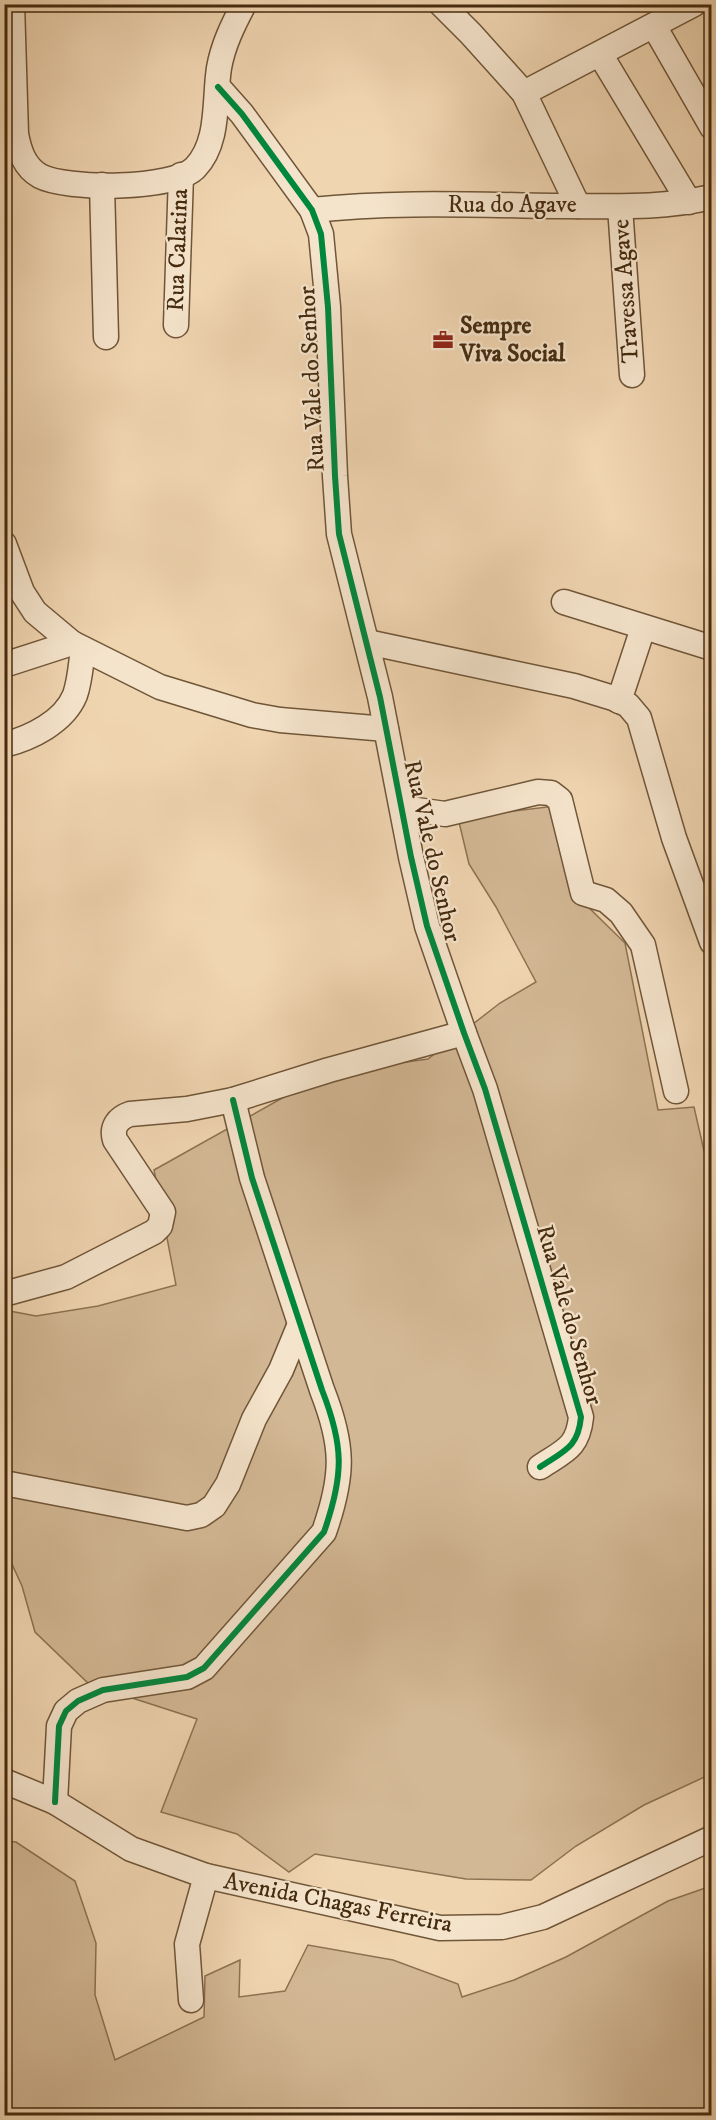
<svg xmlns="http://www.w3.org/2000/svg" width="716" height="2120" viewBox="0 0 716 2120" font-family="'IM FELL DW Pica',serif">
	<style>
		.green { fill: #d3b895; stroke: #8c7252; stroke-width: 1.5 }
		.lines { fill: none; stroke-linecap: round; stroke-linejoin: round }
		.minor-casing { stroke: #705638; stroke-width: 27 }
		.minor { stroke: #f5e4cc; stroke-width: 24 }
		.cycleway-casing { stroke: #f5e4cc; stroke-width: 10 }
		.cycleway { stroke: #00873e; stroke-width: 6 }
		.labels { text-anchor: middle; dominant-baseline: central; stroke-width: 4.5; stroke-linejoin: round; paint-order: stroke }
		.street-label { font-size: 24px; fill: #452b0f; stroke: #f5e4cc }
		.poi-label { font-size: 24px; font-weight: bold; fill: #452b0f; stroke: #f5e4cc; text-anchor: start }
	</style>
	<rect width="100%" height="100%" fill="#f0d5b1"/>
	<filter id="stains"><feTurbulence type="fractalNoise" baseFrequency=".00333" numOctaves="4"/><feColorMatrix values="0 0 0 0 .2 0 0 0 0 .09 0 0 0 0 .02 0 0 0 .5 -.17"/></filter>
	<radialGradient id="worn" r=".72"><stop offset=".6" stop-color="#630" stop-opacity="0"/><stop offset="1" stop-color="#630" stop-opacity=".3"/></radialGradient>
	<!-- green -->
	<g class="green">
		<polygon points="555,806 580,899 625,943 658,1110 694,1107 711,1181 711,1774 644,1805 576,1846 531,1880 466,1879 315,1854 289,1872 237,1834 161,1812 197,1719 89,1684 35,1632 22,1586 5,1549 4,1310 36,1316 98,1306 176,1285 154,1170 327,1073 428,1059 500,1003 536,982 496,907 469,864 458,818"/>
		<polygon points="4,1841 16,1842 75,1881 96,1943 95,1995 115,2060 204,2017 205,1976 240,1960 239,1997 285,1991 308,1945 393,1960 458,1984 462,1997 514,1980 566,1957 668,1901 711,1886 711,2115 5,2115"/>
	</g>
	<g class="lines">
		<!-- minor casing -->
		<g class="minor-casing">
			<g id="minor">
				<path d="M12 4 16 134C19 150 24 167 40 176 66 190 173 190 195 168 220 142 214 100 219 68 223 45 233 25 244 4"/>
				<polyline points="441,4 471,34 524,93 578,206"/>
				<polyline points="654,26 712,127"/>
				<polyline points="600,54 689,202"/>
				<path d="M218 87 242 114 312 210 321 234 328 307 335 476 339 534 380 697 411 857 427 926 464 1033 485 1089 581 1417C578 1448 564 1451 540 1467"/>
				<polyline points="524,93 694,4"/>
				<polyline points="102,185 106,337"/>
				<polyline points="620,207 632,375"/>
				<path d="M312 210C395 201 479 205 562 206 616 206 658 209 712 197"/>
				<polyline points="176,325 181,175"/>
				<polyline points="4,544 22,592 35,612 72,643 160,687 252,715 280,720 386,729"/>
				<polyline points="564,602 712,648"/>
				<polyline points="367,642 574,686 613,698 628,705 639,718 674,838 712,942"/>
				<polyline points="4,665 72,643"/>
				<polyline points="619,701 643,628"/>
				<path d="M4 745C31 738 64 722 75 695 80 681 81 663 83 649"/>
				<polyline points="402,808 445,814 538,792 551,793 560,800 583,893 606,900 621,913 643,945 676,1091"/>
				<path d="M4 1294 66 1277 154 1232 160 1226 163 1212 115 1140C111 1127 118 1118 130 1114L187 1109 233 1100 329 1070 464 1033"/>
				<polyline points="4,1483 187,1518 201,1515 214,1506 228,1484 254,1419 281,1370 300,1324"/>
				<polyline points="4,1781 55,1802 131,1849 206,1876 440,1928 502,1927 543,1917 712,1838"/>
				<path d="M55 1802 59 1726 66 1711 78 1701 103 1690 187 1677 204 1668 324 1532C344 1475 344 1446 322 1390L252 1178 233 1100"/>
				<polyline points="191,2000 187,1944 206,1876"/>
			</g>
		</g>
		<!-- minor -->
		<use href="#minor" class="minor"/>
		<!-- cycleway casing -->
		<g class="cycleway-casing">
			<g id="cycleway">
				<path d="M218 87 242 114 312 210 321 234 328 307 335 476 339 534 380 697 411 857 427 926 464 1033 485 1089 581 1417C578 1448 564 1451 540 1467"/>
				<path d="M55 1802 59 1726 66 1711 78 1701 103 1690 187 1677 204 1668 324 1532C344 1475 344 1446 322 1390L252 1178 233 1100"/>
			</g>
		</g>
		<!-- cycleway -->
		<use href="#cycleway" class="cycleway"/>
	</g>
	<!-- icons -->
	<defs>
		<g id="office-bare" transform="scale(1.62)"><path d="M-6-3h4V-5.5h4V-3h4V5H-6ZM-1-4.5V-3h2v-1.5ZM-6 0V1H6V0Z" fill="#8f2418" stroke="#f5e4cc" stroke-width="2.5" paint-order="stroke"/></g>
	</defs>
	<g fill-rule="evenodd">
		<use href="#office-bare" x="443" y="340"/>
	</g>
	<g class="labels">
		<!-- street labels -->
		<g class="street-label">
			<text x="512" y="205">Rua do Agave</text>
			<text transform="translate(178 250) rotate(-88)">Rua Calatina</text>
			<text transform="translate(626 291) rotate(-94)">Travessa Agave</text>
			<text transform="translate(312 379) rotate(-93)">Rua Vale do Senhor</text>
			<text transform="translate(432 851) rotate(77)">Rua Vale do Senhor</text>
			<text transform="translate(569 1315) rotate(74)">Rua Vale do Senhor</text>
			<text transform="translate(338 1903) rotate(11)">Avenida Chagas Ferreira</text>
		</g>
		<!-- poi labels -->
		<g class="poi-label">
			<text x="460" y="326">Sempre<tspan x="460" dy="28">Viva Social</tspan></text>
		</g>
	</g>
	<!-- margin -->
	<rect width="716" height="2120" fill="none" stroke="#f0d5b1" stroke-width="24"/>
	<rect x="6" y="6" width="704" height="2108" fill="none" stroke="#452b0f" stroke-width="3"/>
	<rect x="12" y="12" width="692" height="2096" fill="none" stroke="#452b0f" stroke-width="1.5"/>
	<rect width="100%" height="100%" filter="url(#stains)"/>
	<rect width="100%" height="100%" fill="url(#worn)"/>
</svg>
